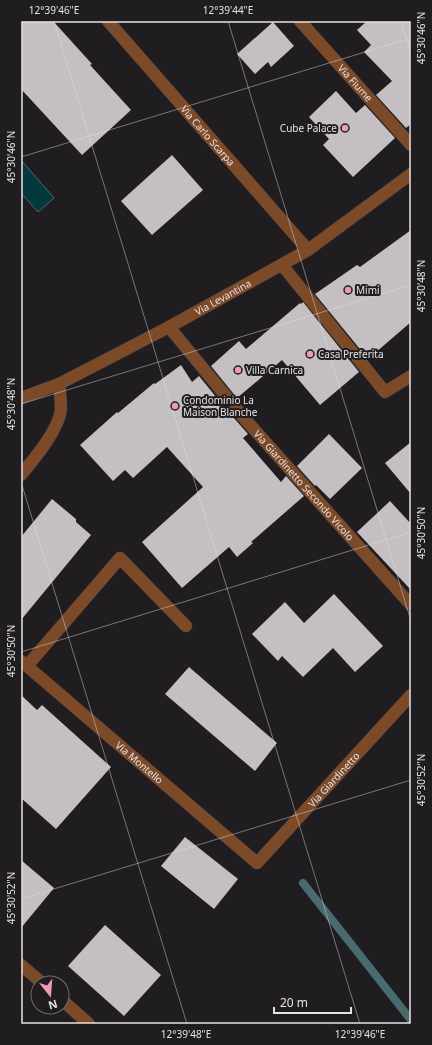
<svg xmlns="http://www.w3.org/2000/svg" width="432" height="1045" viewBox="0 0 432 1045" font-family="'Noto Sans',sans-serif">
	<style>
		.water { fill: #03383d; stroke: #476b6f }
		.lines { fill: none; stroke-linecap: round; stroke-linejoin: round }
		.stream { stroke: #476b6f; stroke-width: 8 }
		.building { fill: #c3bfc3 }
		.minor-casing { stroke: #3c393c; stroke-width: 13 }
		.minor { stroke: #7d4a27; stroke-width: 12 }
		.ticks { fill: none; stroke: #e5e3e5; stroke-width: 1; stroke-opacity: 0.45 }
		.poi-dot { fill: #ef9ab8; stroke: #201d20; stroke-width: 1.5 }
		.labels { text-anchor: middle; dominant-baseline: central; stroke-width: 4; stroke-linejoin: round; paint-order: stroke }
		.street-label { font-size: 10px; fill: #e5e3e5; stroke: #201d20 }
		.poi-label { font-size: 10px; fill: #e5e3e5; stroke: #201d20; text-anchor: start }
		.neatline { fill: none; stroke: #e5e3e5; stroke-width: 1.5 }
		.ticks-label { font-size: 10px; text-anchor: middle; fill: #e5e3e5 }
	</style>
	<rect width="100%" height="100%" fill="#201d20"/>
	<!-- water -->
	<polygon class="water" points="21,160 54,198 38,212 21,193"/>
	<g class="lines">
		<!-- stream -->
		<polyline class="stream" points="303,883 411,1020"/>
	</g>
	<!-- building -->
	<g class="building">
		<polygon points="21,21 53,21 92,64 90,65 131,110 82,155 21,89"/>
		<polygon points="367,21 411,21 411,124 406,128 376,95 392,81 364,52 371,45 357,30"/>
		<polygon points="273,22 294,46 271,67 268,62 255,74 237,54"/>
		<polygon points="336,91 356,113 365,105 395,138 353,177 323,145 329,139 309,117"/>
		<polygon points="172,155 203,190 152,235 121,201"/>
		<polygon points="411,230 411,322 368,359 315,294 357,265 360,267"/>
		<polygon points="303,302 359,372 320,405 282,360 237,398 211,366 239,341 246,349 300,303 301,304"/>
		<polygon points="181,365 192,382 199,376 225,408 248,434 243,438 281,482 286,476 304,496 251,542 253,543 237,557 229,547 182,588 142,542 203,487 167,447 133,478 125,470 113,481 80,445 117,412 118,413 154,383 155,384"/>
		<polygon points="329,434 362,468 330,499 316,485 315,486 297,466"/>
		<polygon points="411,442 411,494 385,463"/>
		<polygon points="52,499 76,519 76,522 91,535 21,620 21,537"/>
		<polygon points="390,501 411,524 411,590 357,532"/>
		<polygon points="334,594 383,646 355,672 333,648 303,677 282,656 278,661 252,634 285,602 304,623"/>
		<polygon points="189,667 277,743 255,771 165,694"/>
		<polygon points="21,695 37,710 42,705 111,767 56,829 21,798"/>
		<polygon points="185,837 238,879 214,909 161,866"/>
		<polygon points="21,860 54,888 21,928"/>
		<polygon points="105,925 161,975 124,1016 68,966"/>
	</g>
	<g class="lines">
		<!-- minor casing -->
		<g class="minor-casing">
			<g id="minor">
				<path id="s1" d="M108 21 308 250"/>
				<path id="s2" d="M300 21 411 145"/>
				<polyline points="282,265 385,392 411,376"/>
				<path id="s3" d="M169 327 244 418 411 605"/>
				<path id="s4" d="M21 398 59 384 169 327 308 250 411 174"/>
				<path d="M21 475C34 459 59 430 61 409 61 401 60 392 59 384"/>
				<path id="s5" d="M21 661 257 863 411 695"/>
				<polyline points="27,666 120,558 186,626"/>
				<polyline points="21,965 42,983"/>
				<polyline points="62,1000 89,1024"/>
			</g>
		</g>
		<!-- minor -->
		<use href="#minor" class="minor"/>
	</g>
	<!-- ticks -->
	<path class="ticks" d="M54 21 360 1024M228 21 411 621M401 21 411 53M21 157 411 38M21 404 411 285M21 482 187 1024M21 652 411 532M21 899 411 780"/>
	<!-- markers -->
	<g class="poi-dot">
		<circle cx="345" cy="128" r="4"/>
		<circle cx="348" cy="290" r="4"/>
		<circle cx="310" cy="354" r="4"/>
		<circle cx="238" cy="370" r="4"/>
		<circle cx="175" cy="406" r="4"/>
	</g>
	<g class="labels">
		<!-- street labels -->
		<g class="street-label">
			<text stroke="none"><textPath href="#s2" startOffset="83">Via Fiume</textPath></text>
			<text stroke="none"><textPath href="#s1" startOffset="152">Via Carlo Scarpa</textPath></text>
			<text stroke="none"><textPath href="#s4" startOffset="226">Via Levantina</textPath></text>
			<text stroke="none"><textPath href="#s3" startOffset="208">Via Giardinetto Secondo Vicolo</textPath></text>
			<text stroke="none"><textPath href="#s5" startOffset="156">Via Montello</textPath></text>
			<text stroke="none"><textPath href="#s5" startOffset="424">Via Giardinetto</textPath></text>
		</g>
		<!-- poi labels -->
		<g class="poi-label">
			<text x="337" y="128" text-anchor="end">Cube Palace</text>
			<text x="356" y="290">Mimi</text>
			<text x="318" y="354">Casa Preferita</text>
			<text x="246" y="370">Villa Carnica</text>
			<text x="183" y="400">Condominio La<tspan x="183" dy="12">Maison Blanche</tspan></text>
		</g>
	</g>
	<!-- border -->
	<rect width="432" height="1045" fill="none" stroke="#201d20" stroke-width="44"/>
	<!-- north arrow -->
	<g transform="translate(50 995) rotate(163)"><circle r="19" fill="#201d20" stroke="#6f6c6f"/>
	<path d="M0-3L7 15L0 10L-7 15Z" fill="#ef9ab8"/>
	<text y="-6" font-size="11" font-weight="bold" text-anchor="middle" fill="#e5e3e5">N</text>
	</g>
	<!-- scale -->
	<path d="M274 1007v6h77v-6" fill="none" stroke="#e5e3e5" stroke-width="2"/>
	<text x="280" y="1007" font-size="12" fill="#e5e3e5" stroke="#201d20" stroke-width="3" paint-order="stroke">20 m</text>
	<rect x="22" y="22" width="388" height="1001" class="neatline"/>
	<g class="ticks-label">
		<text x="54" y="14">12°39'46"E</text>
		<text x="228" y="14">12°39'44"E</text>
		<text transform="translate(421 38) rotate(-90)" y="4">45°30'46"N</text>
		<text transform="translate(11 157) rotate(-90)" y="4">45°30'46"N</text>
		<text transform="translate(421 286) rotate(-90)" y="4">45°30'48"N</text>
		<text transform="translate(11 404) rotate(-90)" y="4">45°30'48"N</text>
		<text transform="translate(421 533) rotate(-90)" y="4">45°30'50"N</text>
		<text transform="translate(11 651) rotate(-90)" y="4">45°30'50"N</text>
		<text transform="translate(421 780) rotate(-90)" y="4">45°30'52"N</text>
		<text transform="translate(11 898) rotate(-90)" y="4">45°30'52"N</text>
		<text x="186" y="1038">12°39'48"E</text>
		<text x="360" y="1038">12°39'46"E</text>
	</g>
</svg>
